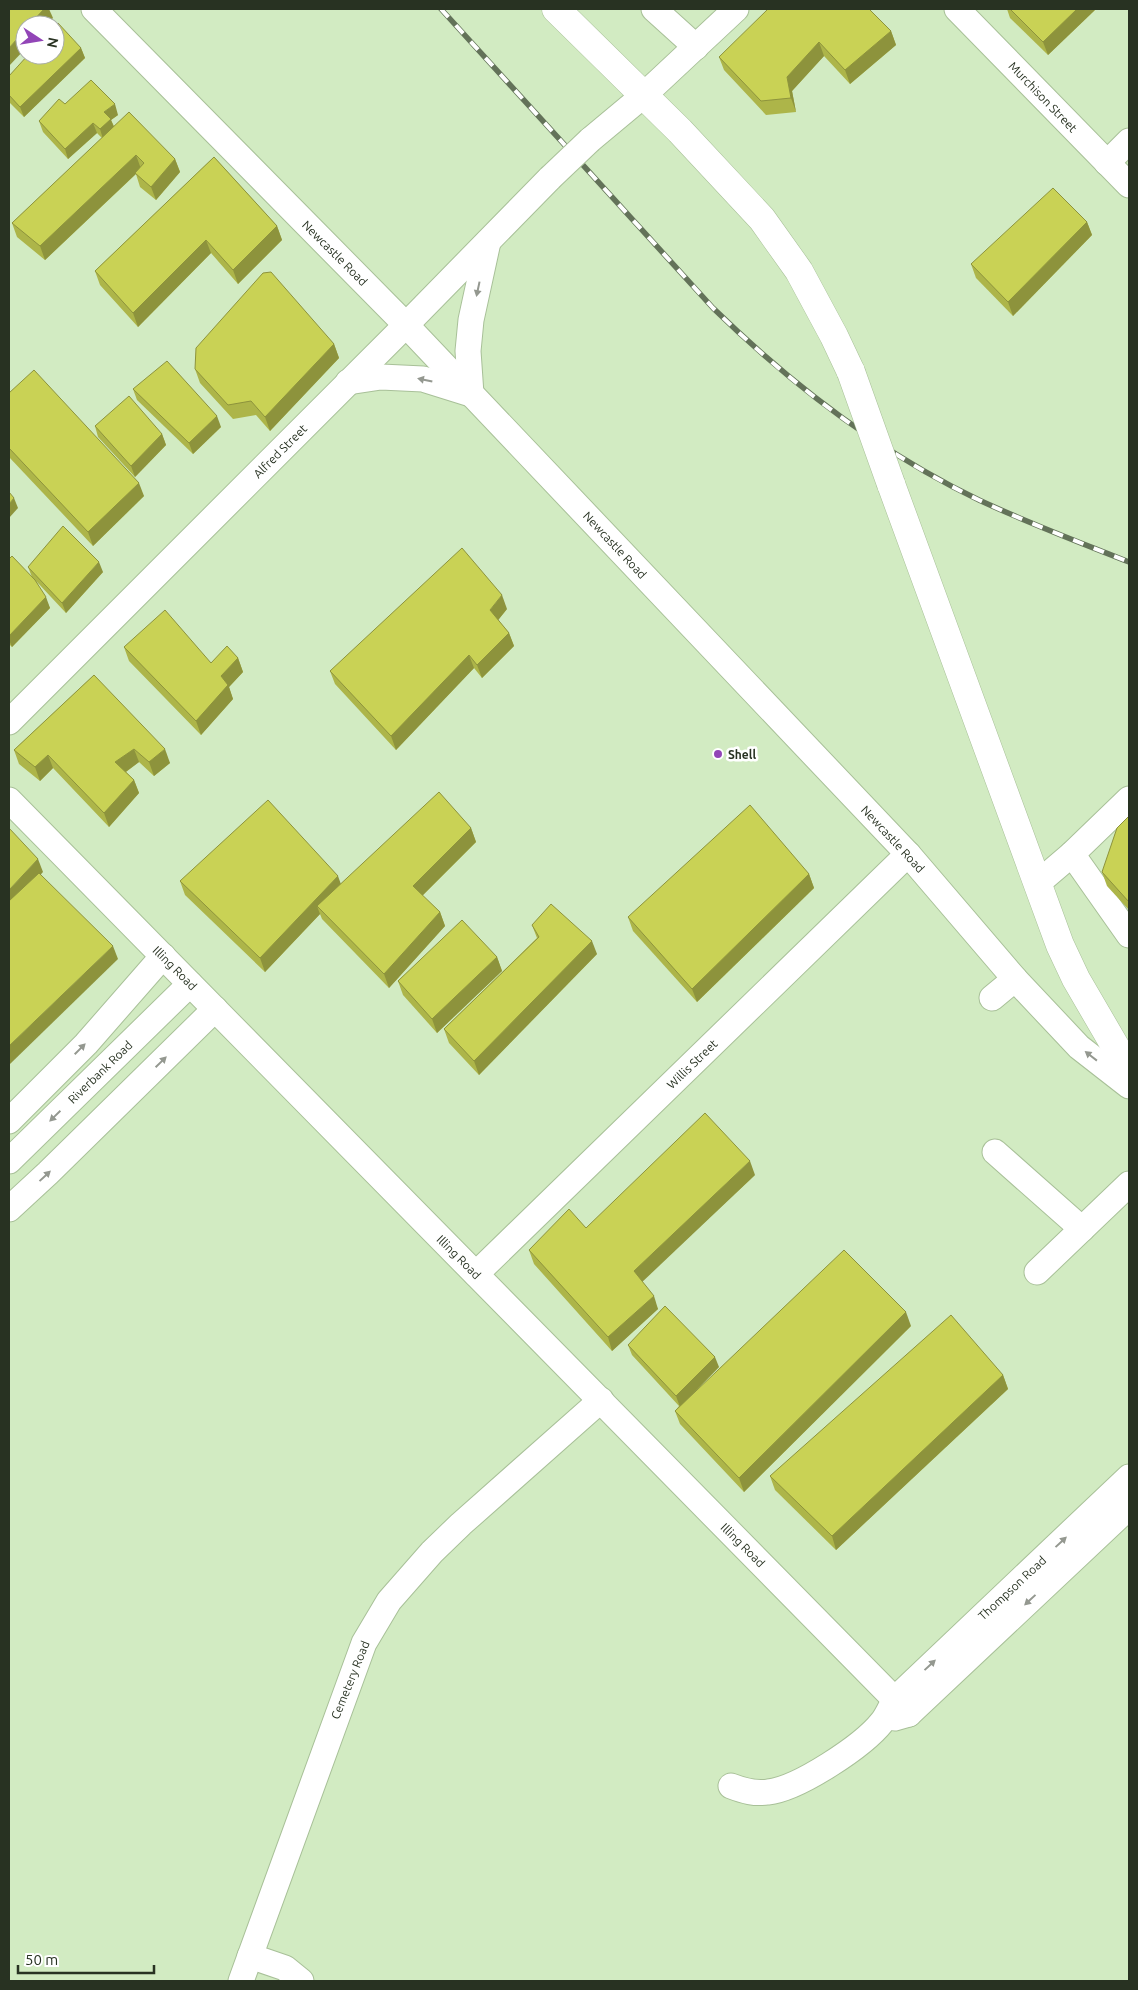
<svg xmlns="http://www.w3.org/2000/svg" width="1138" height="1990" viewBox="0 0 1138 1990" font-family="Ubuntu,sans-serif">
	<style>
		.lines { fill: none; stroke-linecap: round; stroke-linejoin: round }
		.minor-casing { stroke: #a8c098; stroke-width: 27 }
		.highway-casing { stroke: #a8c098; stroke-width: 29 }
		.minor { stroke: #fff; stroke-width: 25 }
		.highway { stroke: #fff; stroke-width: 28 }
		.rail-casing { stroke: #637259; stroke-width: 5.5 }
		.rail { stroke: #fff; stroke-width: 4; stroke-dasharray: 11; stroke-linecap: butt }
		.minor-bridge-casing { stroke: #a8c098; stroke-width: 27; stroke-linecap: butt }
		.highway-bridge-casing { stroke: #a8c098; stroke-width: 29; stroke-linecap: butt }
		.minor-bridge { stroke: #fff; stroke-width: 25 }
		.highway-bridge { stroke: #fff; stroke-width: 28 }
		.wall { fill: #adb549 }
		.shaded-wall { fill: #8d933c }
		.building { fill: #c9d255; stroke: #8d933c }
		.oneway { fill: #949890 }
		.poi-dot { fill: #9245b7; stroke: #fff; stroke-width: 2 }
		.labels { text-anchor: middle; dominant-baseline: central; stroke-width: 5; stroke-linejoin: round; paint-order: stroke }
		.street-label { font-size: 12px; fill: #283222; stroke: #fff }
		.poi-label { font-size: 12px; font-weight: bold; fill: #283222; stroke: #fff; text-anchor: start }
	</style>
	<rect width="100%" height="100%" fill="#d2ebc2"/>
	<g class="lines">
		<!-- minor casing -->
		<g class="minor-casing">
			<g id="minor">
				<polyline points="94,9 406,325 908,854 1015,979 1079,1047 1129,1086"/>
				<polyline points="654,9 696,47"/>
				<polyline points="957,9 1129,185"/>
				<polyline points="590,140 644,95 736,9"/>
				<polyline points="1107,163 1129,141"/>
				<polyline points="348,382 381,377 423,379 471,394 468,351 471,320 488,242"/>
				<polyline points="9,722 406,325 550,178"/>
				<polyline points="9,800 909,1714"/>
				<polyline points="1072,854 1129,799"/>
				<polyline points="1038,883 1072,854 1129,935"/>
				<polyline points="992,998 1015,979"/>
				<polyline points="9,1121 86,1044 163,956"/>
				<polyline points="995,1152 1082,1229"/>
				<polyline points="9,1161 190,984"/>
				<polyline points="9,1209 48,1173 215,1009"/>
				<polyline points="1037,1272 1129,1184"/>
				<polyline points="476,1274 908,854"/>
				<polyline points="895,1718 909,1714 1129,1507"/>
				<path d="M731 1786C744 1791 755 1794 768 1792 798 1789 863 1746 882 1722 887 1716 891 1706 895 1699L1129 1477"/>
				<polyline points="250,1956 285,1968 301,1981"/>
				<polyline points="241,1981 364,1643 389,1601 432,1552 461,1524 601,1400"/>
			</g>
		</g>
		<!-- highway casing -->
		<g class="highway-casing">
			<g id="highway">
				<polyline points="556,9 680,131 762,219 799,271 834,336 851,372"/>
				<polyline points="891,484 1060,945 1076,979 1129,1070"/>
			</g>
		</g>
		<!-- minor -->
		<use href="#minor" class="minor"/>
		<!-- highway -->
		<use href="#highway" class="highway"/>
		<!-- rail casing -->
		<g class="rail-casing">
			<path id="rail" d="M441 9 713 308C792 385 879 452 979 500 1028 523 1079 542 1129 562"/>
		</g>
		<!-- rail -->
		<use href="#rail" class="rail"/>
		<!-- minor-bridge casing -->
		<g class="minor-bridge-casing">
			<polyline id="minor-bridge" points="550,178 590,140"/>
		</g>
		<!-- highway-bridge casing -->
		<g class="highway-bridge-casing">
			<polyline id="highway-bridge" points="851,372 891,484"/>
		</g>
		<!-- minor-bridge -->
		<use href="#minor-bridge" class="minor-bridge"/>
		<!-- highway-bridge -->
		<use href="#highway-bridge" class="highway-bridge"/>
	</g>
	<!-- wall -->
	<g class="wall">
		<polygon points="1007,9 1096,9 1048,55 1010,18"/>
		<polygon points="891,31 896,45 850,84 824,56 792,91 796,112 766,115 724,70 719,57"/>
		<polygon points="81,48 85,58 24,117 9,102 9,76"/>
		<polygon points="65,104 118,115 111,120 114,126 175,159 180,172 156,200 140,187 136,174 45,260 17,237 12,223 102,138 97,133 68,159 43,132 39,121"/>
		<polygon points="214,157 277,226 282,240 238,284 211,253 138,327 100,285 95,271"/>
		<polygon points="1087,222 1092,235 1013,316 976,278 971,264"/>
		<polygon points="334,344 339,358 270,431 256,415 233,419 200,383 195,369"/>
		<polygon points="133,389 221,427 193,454 137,400"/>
		<polygon points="9,393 144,496 93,546 9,457"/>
		<polygon points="95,426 162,434 166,445 135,477 98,437"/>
		<polygon points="9,559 32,577 28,567 103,572 66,613 36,581 50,608 12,647 9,644"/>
		<polygon points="507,609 498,620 509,633 514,646 482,678 474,668 396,750 335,684 330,671"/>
		<polygon points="124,647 211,663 238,658 243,672 229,687 233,699 201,735 129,661"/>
		<polygon points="94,675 170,763 154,776 139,762 126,772 134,780 139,793 109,827 53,768 40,781 19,764 14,750"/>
		<polygon points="1129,816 1129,910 1107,886 1102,872"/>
		<polygon points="471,828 476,842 422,896 440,912 445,926 389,988 322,919 320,914 265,972 185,895 180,881 340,884"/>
		<polygon points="809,874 814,888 697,1002 633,931 628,917"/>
		<polygon points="532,925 597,954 479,1075 449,1043 444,1029 537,938"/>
		<polygon points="497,957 502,971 437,1033 403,995 398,981"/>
		<polygon points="755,1175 642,1281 658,1309 612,1351 534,1264 529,1250 586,1228"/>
		<polygon points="911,1326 744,1492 680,1424 675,1411 679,1406 632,1355 628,1345 719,1367 684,1402"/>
		<polygon points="1003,1375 1008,1389 836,1550 775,1490 770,1476"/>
	</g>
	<!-- shaded-wall -->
	<g class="shaded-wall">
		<polygon points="44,9 49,9 53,18 46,25 29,25"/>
		<polygon points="1077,9 1096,9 1048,55 1043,42"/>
		<polygon points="25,30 25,49 9,66 9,48"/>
		<polygon points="891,31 896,45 850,84 845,70"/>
		<polygon points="819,42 824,56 792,91 796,112 791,98 787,77"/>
		<polygon points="81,48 85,58 24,117 20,107"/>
		<polygon points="115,104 118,115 111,120 115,130 103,139 100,129 104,112"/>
		<polygon points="93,123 97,133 68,159 65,149"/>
		<polygon points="136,155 141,169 45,260 40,246"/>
		<polygon points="175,159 180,172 156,200 151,187"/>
		<polygon points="1087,222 1092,235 1013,316 1008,302"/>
		<polygon points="277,226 282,240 238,284 233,270"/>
		<polygon points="206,240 211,253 138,327 133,313"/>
		<polygon points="334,344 339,358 270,431 265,417"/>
		<polygon points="217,416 221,427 193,454 189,443"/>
		<polygon points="162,434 166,445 135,477 131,466"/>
		<polygon points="139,483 144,496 93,546 88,532"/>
		<polygon points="14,498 18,508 9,518 9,504"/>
		<polygon points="99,562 103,572 66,613 62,603"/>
		<polygon points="502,595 507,609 495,624 490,610"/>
		<polygon points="46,597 50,608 12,647 9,640 9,636"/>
		<polygon points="509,633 514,646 482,678 477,665"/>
		<polygon points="469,655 474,668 396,750 391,736"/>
		<polygon points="238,658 243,672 229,687 233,699 201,735 196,721 221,676"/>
		<polygon points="134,749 139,762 120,776 115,762"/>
		<polygon points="165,749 170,763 154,776 149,762"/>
		<polygon points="48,755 53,768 40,781 35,767"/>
		<polygon points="134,780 139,793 109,827 104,813"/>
		<polygon points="471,828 476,842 418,900 413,886"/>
		<polygon points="38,859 43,872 9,909 9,890"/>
		<polygon points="809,874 814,888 697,1002 692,989"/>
		<polygon points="338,876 343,890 317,906 320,914 265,972 260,958"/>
		<polygon points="440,912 445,926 389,988 384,974"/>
		<polygon points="592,941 597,954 479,1075 474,1061"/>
		<polygon points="113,946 118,959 9,1065 9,1046"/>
		<polygon points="497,957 502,971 437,1033 432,1019"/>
		<polygon points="750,1161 755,1175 639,1285 634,1271"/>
		<polygon points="654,1296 658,1309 612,1351 608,1337"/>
		<polygon points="906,1312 911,1326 744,1492 739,1478"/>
		<polygon points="715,1357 719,1367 680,1407 676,1396"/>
		<polygon points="1003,1375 1008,1389 836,1550 832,1536"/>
	</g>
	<!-- building -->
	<g class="building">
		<polygon points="9,9 44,9 29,25 25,25 25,30 9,48"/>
		<polygon points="768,9 869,9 891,31 845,70 819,42 787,77 791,98 761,101 719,57"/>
		<polygon points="1010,9 1077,9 1043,42"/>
		<polygon points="58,23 81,48 20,107 9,95 9,76 28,55 55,55 55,27"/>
		<polygon points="91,80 115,104 104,112 111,119 100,129 93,123 65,149 39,121 59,99 65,104"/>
		<polygon points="129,112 175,159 151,187 135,173 144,163 136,155 40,246 12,223"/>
		<polygon points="214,157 277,226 233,270 206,240 133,313 95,271"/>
		<polygon points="1053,188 1087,222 1008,302 971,264"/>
		<polygon points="271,272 334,344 265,417 251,401 228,405 195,369 196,348 263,273"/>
		<polygon points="167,361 217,416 189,443 133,389"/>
		<polygon points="34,370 139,483 88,532 9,448 9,393"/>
		<polygon points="129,396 162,434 131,466 95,426"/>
		<polygon points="9,492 14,498 9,504"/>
		<polygon points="63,526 99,562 62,603 28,567"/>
		<polygon points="462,548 502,595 490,610 509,633 477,665 469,655 391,736 330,671"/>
		<polygon points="12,556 35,580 46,597 9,636 9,559"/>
		<polygon points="165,610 211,663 227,646 238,658 221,676 228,685 196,721 124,647"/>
		<polygon points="94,675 165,749 149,762 134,749 115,762 134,780 104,813 48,755 35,767 14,750"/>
		<polygon points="439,792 471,828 413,886 440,912 384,974 317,906"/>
		<polygon points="268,800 338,876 260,958 180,881"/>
		<polygon points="750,805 809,874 692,989 628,917"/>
		<polygon points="1129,816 1129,902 1102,872 1117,828"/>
		<polygon points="9,828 38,859 9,890"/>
		<polygon points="39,873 113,946 9,1046 9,901"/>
		<polygon points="551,904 592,941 474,1061 444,1029 539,937 532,925"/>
		<polygon points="462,920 497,957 432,1019 398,981"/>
		<polygon points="705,1113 750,1161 634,1271 654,1296 608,1337 529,1250 569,1209 586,1228"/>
		<polygon points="844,1250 906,1312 739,1478 675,1411"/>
		<polygon points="665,1306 715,1357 676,1396 628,1345"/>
		<polygon points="951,1315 1003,1375 832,1536 770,1476"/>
	</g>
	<!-- one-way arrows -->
	<defs><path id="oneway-solid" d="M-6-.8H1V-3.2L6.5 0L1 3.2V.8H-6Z" transform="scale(1.25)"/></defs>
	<g class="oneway">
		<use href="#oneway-solid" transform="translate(478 289) rotate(102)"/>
		<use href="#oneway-solid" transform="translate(425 380) rotate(-168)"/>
		<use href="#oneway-solid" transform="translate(80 1049) rotate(-45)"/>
		<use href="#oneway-solid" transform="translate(1091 1056) rotate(-142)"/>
		<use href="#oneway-solid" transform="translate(161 1062) rotate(-44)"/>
		<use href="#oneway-solid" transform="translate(55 1116) rotate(136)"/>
		<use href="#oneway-solid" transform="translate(45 1176) rotate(-43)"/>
		<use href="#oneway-solid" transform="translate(1061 1542) rotate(-43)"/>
		<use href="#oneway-solid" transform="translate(1030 1600) rotate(137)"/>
		<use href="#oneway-solid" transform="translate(930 1665) rotate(-43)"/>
	</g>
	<!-- markers -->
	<circle class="poi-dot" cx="718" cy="754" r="5"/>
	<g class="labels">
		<!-- street labels -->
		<g class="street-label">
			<text transform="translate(1043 97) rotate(46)">Murchison Street</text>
			<text transform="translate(335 253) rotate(45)">Newcastle Road</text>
			<text transform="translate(280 451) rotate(-45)">Alfred Street</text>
			<text transform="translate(615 545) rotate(47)">Newcastle Road</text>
			<text transform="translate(893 839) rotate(47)">Newcastle Road</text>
			<text transform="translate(175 968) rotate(45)">Illing Road</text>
			<text transform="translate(692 1064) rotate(-44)">Willis Street</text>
			<text transform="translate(100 1072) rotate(-44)">Riverbank Road</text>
			<text transform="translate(459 1257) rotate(45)">Illing Road</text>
			<text transform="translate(743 1545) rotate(45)">Illing Road</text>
			<text transform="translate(1012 1588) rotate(-43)">Thompson Road</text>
			<text transform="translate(350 1680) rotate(-68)">Cemetery Road</text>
		</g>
		<!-- poi labels -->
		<g class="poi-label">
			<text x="728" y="754">Shell</text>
		</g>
	</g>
	<!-- border -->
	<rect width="1138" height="1990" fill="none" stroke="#283222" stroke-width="20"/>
	<!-- north arrow -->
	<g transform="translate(40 40) rotate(102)"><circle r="24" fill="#ffffff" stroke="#a9ada7"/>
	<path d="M0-4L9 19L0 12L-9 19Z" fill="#9245b7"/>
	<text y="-8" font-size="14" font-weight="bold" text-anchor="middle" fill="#283222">N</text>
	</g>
	<!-- scale -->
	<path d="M18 1965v8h136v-8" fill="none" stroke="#283222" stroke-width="2.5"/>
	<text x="25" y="1965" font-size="15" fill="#283222" stroke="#ffffff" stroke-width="4" paint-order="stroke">50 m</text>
</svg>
